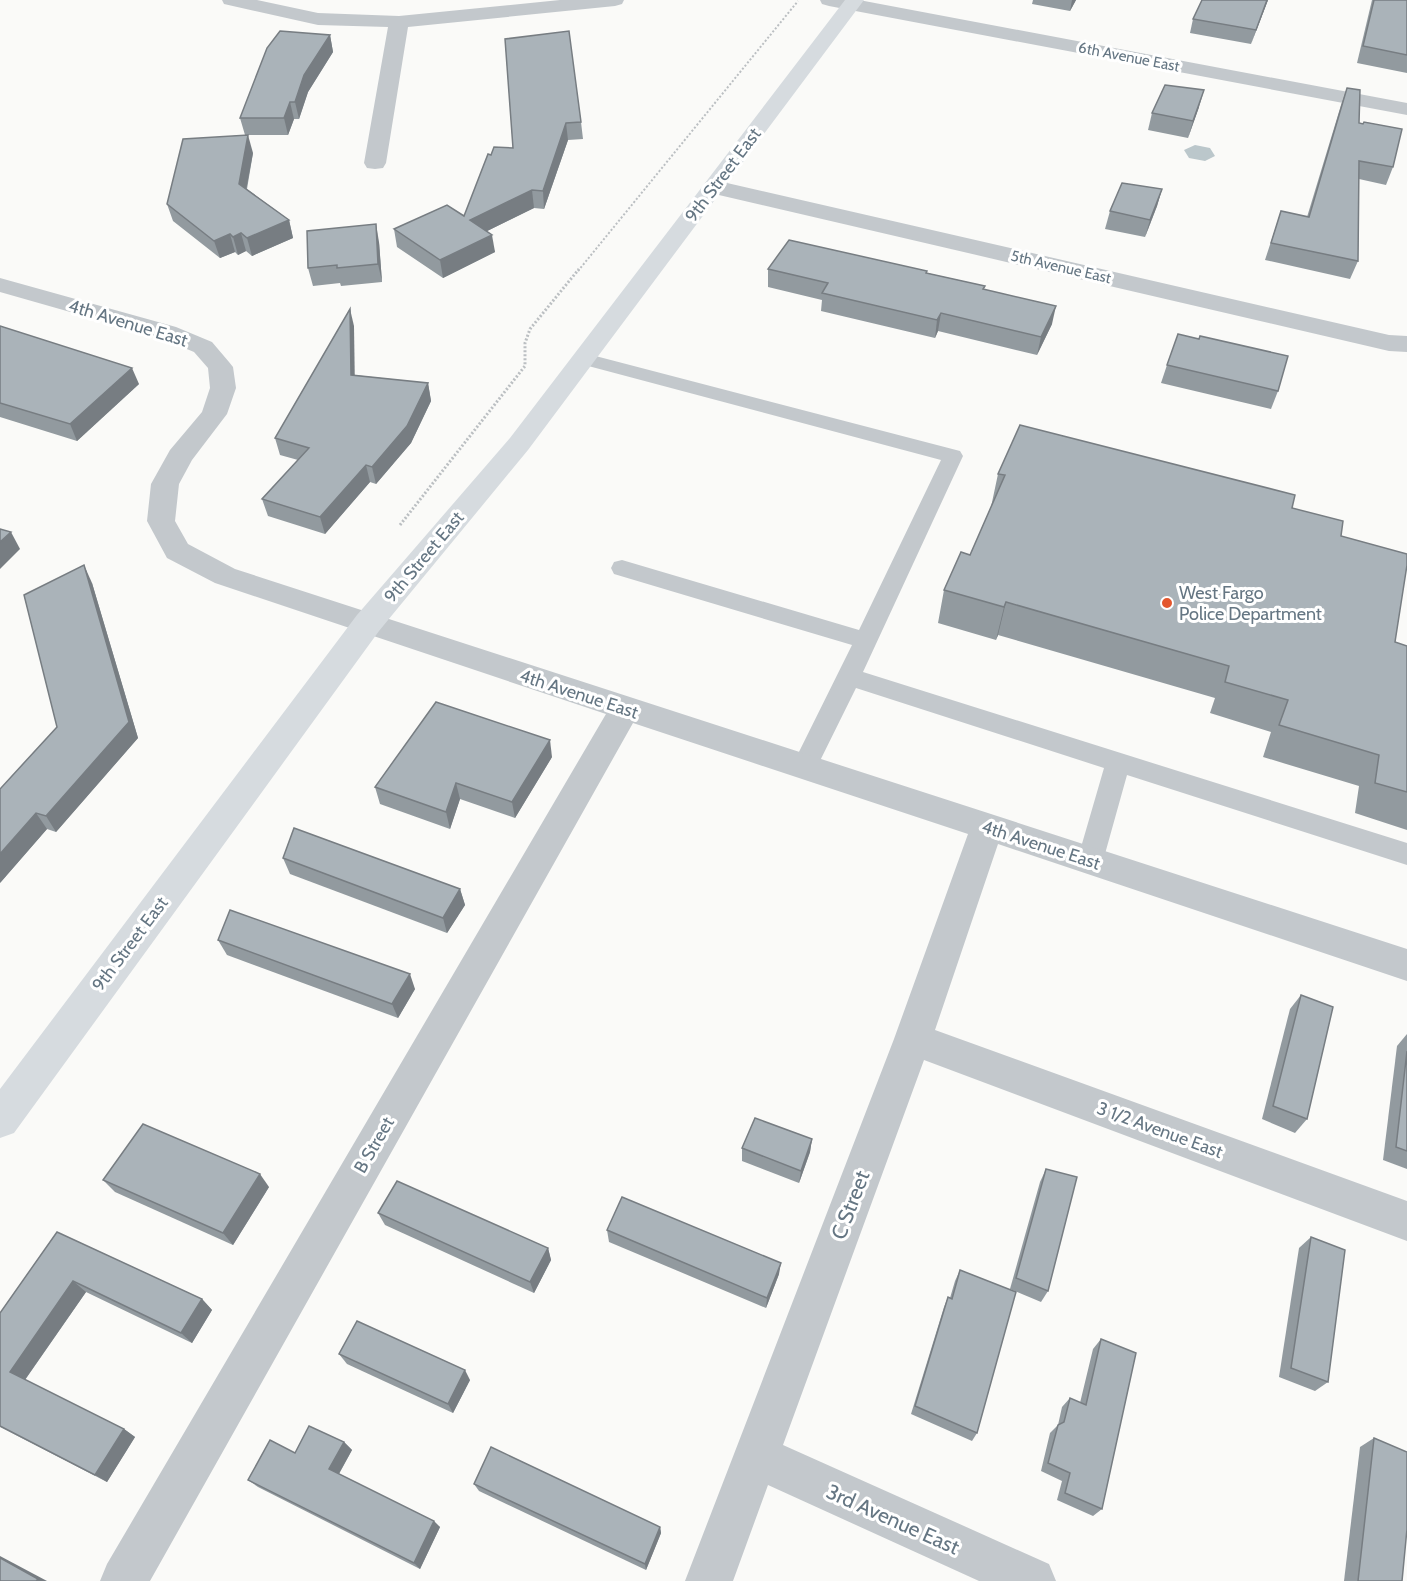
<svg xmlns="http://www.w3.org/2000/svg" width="1407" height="1581" viewBox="0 0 1407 1581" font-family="Cabin,sans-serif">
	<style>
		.water { fill: #bbc7cb }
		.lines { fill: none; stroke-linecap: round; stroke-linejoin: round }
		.path-far1 { stroke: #bbbfc2; stroke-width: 2; stroke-dasharray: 2 2; stroke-linecap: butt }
		.path { stroke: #bbbfc2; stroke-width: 3; stroke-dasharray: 2 2; stroke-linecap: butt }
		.service { fill: #c3c8cc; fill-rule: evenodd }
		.minor { fill: #c3c8cc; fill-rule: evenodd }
		.secondary { fill: #d6dbdf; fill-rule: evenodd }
		.wall { fill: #929a9f }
		.shaded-wall { fill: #777d82 }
		.building { fill: #aab3b9; stroke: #777d82; stroke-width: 1.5 }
		.poi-dot { fill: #e4572e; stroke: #fff; stroke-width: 2 }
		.labels { text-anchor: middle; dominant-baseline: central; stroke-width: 6; stroke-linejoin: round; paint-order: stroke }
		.far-street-label { font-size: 15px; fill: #657683; stroke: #fff }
		.street-label { font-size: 18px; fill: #657683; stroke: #fff }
		.poi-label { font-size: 18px; fill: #657683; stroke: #fff; text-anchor: start }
		.near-street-label { font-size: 21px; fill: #657683; stroke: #fff }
	</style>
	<rect width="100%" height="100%" fill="#fafaf8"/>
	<!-- water -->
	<polygon class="water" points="1195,145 1210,148 1215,156 1205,161 1189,158 1184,150"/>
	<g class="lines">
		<!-- path-far1 -->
		<polyline class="path-far1" points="578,271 798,1"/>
		<!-- path -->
		<polyline class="path" points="400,525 525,366 525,343 530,329 579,269"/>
		<!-- service -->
		<polygon class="service" points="584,353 960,451 963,456 863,672 1407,843 1407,865 1127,775 1103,861 1099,869 1090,872 1081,869 1077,861 1104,768 856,688 813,775 804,778 795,775 791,768 852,645 614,574 611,568 614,562 622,560 859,630 941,460 577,363 574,359 577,355"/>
		<!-- minor -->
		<g class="minor">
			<polygon points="222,0 257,0 318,13 399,16 560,0 624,0 622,4 615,6 408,27 386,163 383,168 375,169 367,168 364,163 388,27 318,25 224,4"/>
			<polygon points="820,0 859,0 1407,103 1407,115 829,6 822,4"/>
			<polygon points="714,180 1389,335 1407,336 1407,352 1389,351 706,192 703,187 706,182"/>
			<polygon points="0,278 176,327 212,342 229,362 233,367 236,388 227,414 192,460 179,484 175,521 188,544 235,569 1407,949 1407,981 998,844 935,1030 1407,1201 1407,1241 924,1060 783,1445 1049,1564 1056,1581 979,1581 768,1485 733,1581 685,1581 894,1039 968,834 633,723 150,1581 100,1581 107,1564 606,714 215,583 167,558 147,521 151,484 170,450 202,412 210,388 208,368 194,352 158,337 0,292"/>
		</g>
		<!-- secondary -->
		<polygon class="secondary" points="845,0 864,0 528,450 379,631 14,1133 0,1138 0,1089 357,615 510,438"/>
	</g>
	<!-- wall -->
	<g class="wall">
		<polygon points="1033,0 1076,0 1070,11 1032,4"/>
		<polygon points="1268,0 1251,44 1190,33 1193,19"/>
		<polygon points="1372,0 1407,0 1407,73 1357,63"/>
		<polygon points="330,35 333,52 308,92 299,119 294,119 288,135 245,135 240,118"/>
		<polygon points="505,39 581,122 583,139 568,140 544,209 534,208 487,231 495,252 443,278 397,247 394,229 464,216 491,155 513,148"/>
		<polygon points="1347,88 1359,123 1393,167 1386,185 1359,179 1358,261 1350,279 1265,260 1281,211 1307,217 1341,105"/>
		<polygon points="1199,107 1188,138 1148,130 1152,113"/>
		<polygon points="253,153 247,189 289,220 293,238 252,256 246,251 238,255 235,252 220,258 173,221 167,204"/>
		<polygon points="1162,189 1157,206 1145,237 1105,229 1110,211"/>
		<polygon points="379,242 382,282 341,286 340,283 313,286 308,268"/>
		<polygon points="768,269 927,271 927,273 985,286 984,289 1052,324 1037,355 938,331 935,338 821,311 822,300 768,287"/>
		<polygon points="0,326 139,384 77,441 0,417"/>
		<polygon points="354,326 354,375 428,383 431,401 411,443 376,484 370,482 325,534 268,516 262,499 298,460 280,455 275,438"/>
		<polygon points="1199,339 1278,391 1271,409 1161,383 1167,365"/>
		<polygon points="998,474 1292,508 1341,536 1395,642 1407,646 1407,830 1355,813 1359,786 1263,757 1271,732 1210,713 1215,698 998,635 996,640 938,623 944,590 970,555 991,507"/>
		<polygon points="92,583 138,738 56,832 47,829 0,883 57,727"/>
		<polygon points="552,757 515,818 460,799 450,829 380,804 375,787"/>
		<polygon points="283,858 460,889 465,905 447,933 290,874"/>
		<polygon points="218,940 415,989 398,1018 227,955"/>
		<polygon points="1301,995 1307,1119 1295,1133 1262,1119 1290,1009"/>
		<polygon points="1407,1034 1407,1169 1383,1160 1397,1046"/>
		<polygon points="812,1139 810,1152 799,1183 742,1161 742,1148"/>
		<polygon points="1046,1169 1048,1291 1041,1302 1010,1289 1040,1182"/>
		<polygon points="103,1180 269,1187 233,1245 115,1192"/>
		<polygon points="378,1213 548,1248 551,1260 534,1293 385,1225"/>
		<polygon points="607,1230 779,1274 766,1308 609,1242"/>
		<polygon points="57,1232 202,1299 212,1310 192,1343 86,1292 25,1380 124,1429 135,1437 107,1482 0,1427 0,1313"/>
		<polygon points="1311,1237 1328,1382 1315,1391 1279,1377 1299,1248"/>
		<polygon points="960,1270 977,1433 972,1441 911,1414 944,1307 948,1297 950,1298 955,1281"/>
		<polygon points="1101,1339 1102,1509 1093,1516 1057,1500 1062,1481 1041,1471 1050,1433 1058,1425 1062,1407 1070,1398 1080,1403 1093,1349"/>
		<polygon points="339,1354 470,1380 453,1413 347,1364"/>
		<polygon points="1374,1438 1402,1581 1344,1581 1360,1447"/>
		<polygon points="344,1442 352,1450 339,1474 440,1527 420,1569 258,1487 248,1480 295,1453"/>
		<polygon points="474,1484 660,1527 661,1533 646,1570 479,1491"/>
	</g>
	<!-- shaded-wall -->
	<g class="shaded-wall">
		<polygon points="1072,0 1076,0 1070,11"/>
		<polygon points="1267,0 1268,0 1251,44 1256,30"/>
		<polygon points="330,35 333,52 308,92 299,119 295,102 304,75"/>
		<polygon points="1204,90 1199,107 1188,138 1193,121"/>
		<polygon points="290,102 294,119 288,135 284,118"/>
		<polygon points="566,123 568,140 544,209 543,191"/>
		<polygon points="248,135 253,153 244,201 239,184"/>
		<polygon points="1162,189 1157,206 1145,237 1150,220"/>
		<polygon points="532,190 534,208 473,238 470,220"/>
		<polygon points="289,220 293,238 252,256 247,238"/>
		<polygon points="376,224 379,242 382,282 378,264"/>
		<polygon points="241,233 246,251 238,255 233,237"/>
		<polygon points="230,234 235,252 220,258 214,241"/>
		<polygon points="492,235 495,252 443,278 440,260"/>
		<polygon points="1056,306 1052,324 1037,355 1041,337"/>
		<polygon points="350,309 354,326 355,392 351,375"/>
		<polygon points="941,313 938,331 935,338 937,320"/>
		<polygon points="132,368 139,384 77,441 70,424"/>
		<polygon points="428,383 431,401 411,443 376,484 372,467"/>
		<polygon points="366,465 370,482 325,534 320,517"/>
		<polygon points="11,532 20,549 0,569 0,542"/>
		<polygon points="84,565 92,583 138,738 56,832 46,816"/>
		<polygon points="1006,602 998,635 996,640 1004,607"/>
		<polygon points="550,740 552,757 515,818 512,802"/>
		<polygon points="456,783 460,799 450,829 446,812"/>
		<polygon points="36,813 47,829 0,883 0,854"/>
		<polygon points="460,889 465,905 447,933 443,918"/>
		<polygon points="410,974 415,989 398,1018 392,1004"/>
		<polygon points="812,1139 810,1152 799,1183 801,1171"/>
		<polygon points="260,1174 269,1187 233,1245 223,1233"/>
		<polygon points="548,1248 551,1260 534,1293 530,1282"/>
		<polygon points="781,1263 779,1274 766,1308 767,1298"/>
		<polygon points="73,1281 86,1292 24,1381 10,1372"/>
		<polygon points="202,1299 212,1310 192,1343 181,1333"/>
		<polygon points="465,1370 470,1380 453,1413 448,1404"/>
		<polygon points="124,1429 135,1437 107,1482 95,1475"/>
		<polygon points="344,1442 352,1450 337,1477 329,1469"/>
		<polygon points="434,1521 440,1527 420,1569 414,1563"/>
		<polygon points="660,1527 661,1533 646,1570 645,1564"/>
		<polygon points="0,1556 47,1581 36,1581 0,1558"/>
	</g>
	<!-- building -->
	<g class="building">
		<polygon points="1202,0 1267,0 1256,30 1193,19"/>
		<polygon points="1374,0 1407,0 1407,55 1363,46"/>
		<polygon points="280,31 330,35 304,75 295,102 290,102 284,118 240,118 267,48"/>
		<polygon points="569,31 581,122 566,123 543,191 532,190 470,220 492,235 440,260 394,229 447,205 464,216 488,154 491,155 494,147 513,148 505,39"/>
		<polygon points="1165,85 1204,90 1193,121 1152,113"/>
		<polygon points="1347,88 1360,90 1359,123 1363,124 1364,122 1402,129 1393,167 1359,161 1358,261 1271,243 1281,211 1309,217"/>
		<polygon points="248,135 239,184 289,220 247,238 241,233 233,237 230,234 214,241 167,204 183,139"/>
		<polygon points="1122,183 1162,189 1150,220 1110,211"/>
		<polygon points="376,224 378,264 337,268 337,265 308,268 307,231"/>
		<polygon points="789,240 927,271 926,273 985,286 983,289 1056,306 1041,337 941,313 937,320 822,293 828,283 768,269"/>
		<polygon points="350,309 351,375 428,383 407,426 372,467 366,465 320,517 262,499 309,448 275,438"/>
		<polygon points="0,326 132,368 70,424 0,403"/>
		<polygon points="1178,334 1199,339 1200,336 1288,356 1278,391 1167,365"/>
		<polygon points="1020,425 1295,495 1292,508 1343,521 1341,536 1407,554 1407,565 1395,642 1407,646 1407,792 1375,783 1379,755 1279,725 1288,700 1225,682 1229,666 1006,602 1004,607 944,590 961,552 970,555 1005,475 998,474"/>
		<polygon points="0,529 11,532 0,542"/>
		<polygon points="84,565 129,722 46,816 36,813 0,854 0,789 57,727 24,595"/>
		<polygon points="436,702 550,740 512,802 456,783 446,812 375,787"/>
		<polygon points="294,828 460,889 443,918 283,858"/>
		<polygon points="230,910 410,974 392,1004 218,940"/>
		<polygon points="1301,995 1333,1007 1307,1119 1273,1106"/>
		<polygon points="1407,1051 1407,1151 1396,1147"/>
		<polygon points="755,1118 812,1139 801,1171 742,1148"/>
		<polygon points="143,1124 260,1174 223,1233 103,1180"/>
		<polygon points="1046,1169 1077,1177 1048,1291 1016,1278"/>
		<polygon points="397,1181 548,1248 530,1282 378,1213"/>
		<polygon points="622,1197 781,1263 767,1298 607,1230"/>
		<polygon points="57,1232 202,1299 181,1333 73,1281 10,1372 124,1429 95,1475 0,1426 0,1313"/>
		<polygon points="1311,1237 1345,1250 1328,1382 1291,1368"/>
		<polygon points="960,1270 1016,1292 977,1433 915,1406 948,1297 952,1299"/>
		<polygon points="357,1321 465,1370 448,1404 339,1354"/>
		<polygon points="1101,1339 1136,1353 1102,1509 1065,1493 1070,1473 1048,1463 1058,1425 1064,1422 1070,1398 1086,1405"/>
		<polygon points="309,1426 344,1442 329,1469 434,1521 414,1563 248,1480 270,1440 295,1453"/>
		<polygon points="1374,1438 1407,1452 1407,1529 1402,1581 1358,1581"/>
		<polygon points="491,1447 660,1527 645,1564 474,1484"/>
		<polygon points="0,1558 38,1579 36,1581 0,1581"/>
	</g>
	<!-- markers -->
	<circle class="poi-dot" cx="1167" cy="603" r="6"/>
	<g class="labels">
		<!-- far-street labels -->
		<g class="far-street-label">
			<text transform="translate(1129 57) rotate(11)">6th Avenue East</text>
			<text transform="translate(1061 267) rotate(13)">5th Avenue East</text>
		</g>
		<!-- street labels -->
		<g class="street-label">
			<text transform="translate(723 175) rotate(-53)">9th Street East</text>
			<text transform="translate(128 323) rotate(17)">4th Avenue East</text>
			<text transform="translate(424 557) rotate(-50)">9th Street East</text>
			<text transform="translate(579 694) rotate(18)">4th Avenue East</text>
			<text transform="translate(1041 845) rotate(18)">4th Avenue East</text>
			<text transform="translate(130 944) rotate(-53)">9th Street East</text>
			<text transform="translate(1160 1130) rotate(20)">3 1/2 Avenue East</text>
			<text transform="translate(374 1145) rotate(-60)">B Street</text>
		</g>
		<!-- poi labels -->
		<g class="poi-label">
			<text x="1179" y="593">West Fargo<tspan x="1179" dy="21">Police Department</tspan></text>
		</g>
		<!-- near-street labels -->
		<g class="near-street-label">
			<text transform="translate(850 1205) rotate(-69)">C Street</text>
			<text transform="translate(893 1519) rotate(24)">3rd Avenue East</text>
		</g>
	</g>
</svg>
